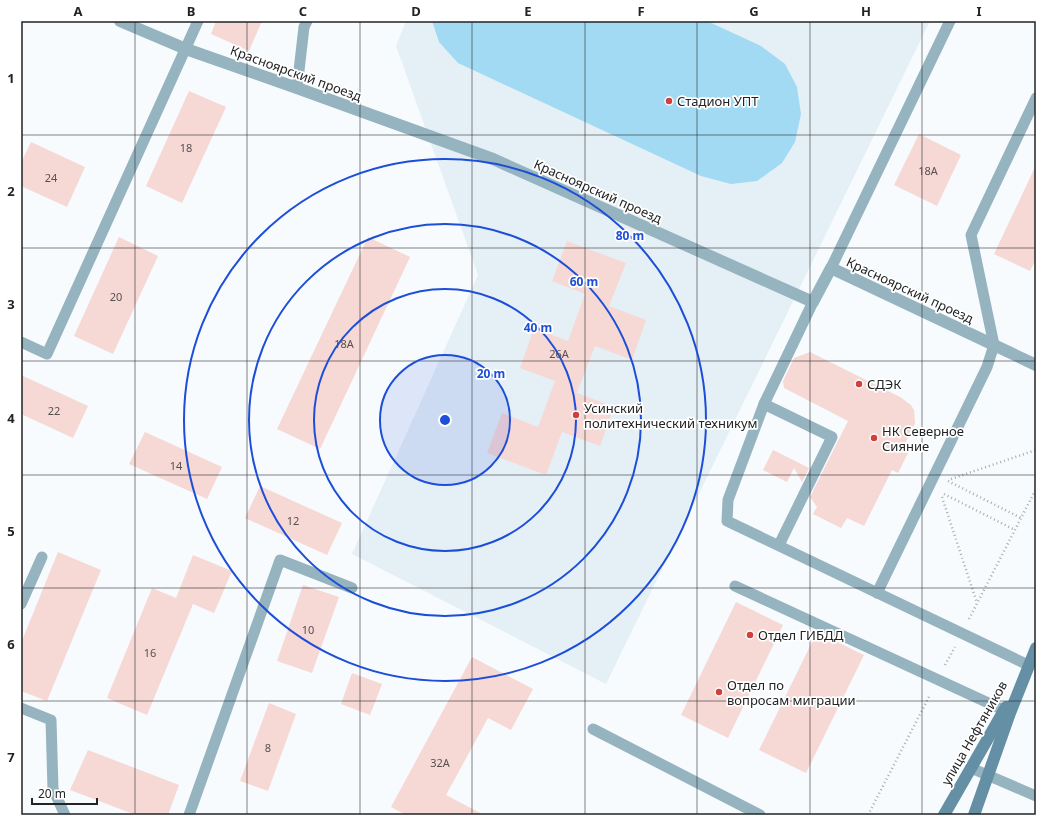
<svg xmlns="http://www.w3.org/2000/svg" width="1057" height="836" viewBox="0 0 1057 836" font-family="'Noto Sans',sans-serif">
	<style>
		.built { fill: #e5f0f6 }
		.green { fill: #a2d9f3 }
		.building { fill: #f6d8d5 }
		.lines { fill: none; stroke-linecap: round; stroke-linejoin: round }
		.path { stroke: #a9abad; stroke-width: 2.5; stroke-dasharray: 1 3; stroke-linecap: butt }
		.service { stroke: #96b3c0; stroke-width: 11 }
		.minor { stroke: #96b3c0; stroke-width: 12 }
		.secondary { stroke: #648fa4; stroke-width: 12 }
		.grid { fill: none; stroke: #222324; stroke-width: 1; stroke-opacity: 0.55 }
		.ring { fill: none; stroke: #1d4ed8; stroke-width: 2 }
		.poi-dot { fill: #d0413b; stroke: #fff; stroke-width: 1.5 }
		.labels { text-anchor: middle; dominant-baseline: central; stroke-width: 3.5; stroke-linejoin: round; paint-order: stroke }
		.number-label { font-size: 11px; fill: #575050 }
		.street-label { font-size: 13px; fill: #222324; stroke: #fff }
		.poi-label { font-size: 13px; fill: #222324; stroke: #fff; text-anchor: start }
		.centre { fill: #1d4ed8; stroke: #fff; stroke-width: 2 }
		.ring-label { font-size: 12px; text-anchor: middle; font-weight: bold; fill: #1d4ed8; stroke: #fff; stroke-width: 3.5; stroke-linejoin: round; paint-order: stroke }
		.neatline { fill: none; stroke: #222324; stroke-width: 1.5 }
		.grid-label { font-size: 13px; text-anchor: middle; font-weight: bold; fill: #222324 }
	</style>
	<rect width="100%" height="100%" fill="#f7fbfd"/>
	<!-- built -->
	<polygon class="built" points="406,21 930,21 606,684 352,554 478,275 396,46"/>
	<!-- green -->
	<polygon class="green" points="432,21 707,21 761,46 785,64 797,87 801,114 795,142 782,163 757,181 731,184 701,176 458,63 439,42"/>
	<!-- building -->
	<g class="building">
		<polygon points="216,21 262,21 249,51 211,34"/>
		<polygon points="189,91 226,107 182,203 146,186"/>
		<polygon points="919,134 961,155 937,206 894,185"/>
		<polygon points="31,142 85,167 67,207 21,186 21,163"/>
		<polygon points="1036,165 1036,259 1030,271 994,254"/>
		<polygon points="119,237 158,256 113,354 74,336"/>
		<polygon points="368,237 410,257 320,449 277,429"/>
		<polygon points="567,241 626,263 609,306 646,320 632,360 595,346 577,393 614,407 600,446 562,432 546,475 487,453 502,413 538,427 555,381 520,368 534,328 568,341 585,294 552,281"/>
		<polygon points="810,352 900,397 911,405 914,410 915,423 904,446 910,449 898,473 892,470 864,526 847,518 841,528 813,514 817,507 810,497 848,421 784,388 783,381 794,358"/>
		<polygon points="21,375 88,406 73,438 21,414"/>
		<polygon points="145,432 222,467 207,499 129,464"/>
		<polygon points="773,450 809,468 802,482 794,468 787,482 763,470"/>
		<polygon points="260,486 342,523 327,555 245,518"/>
		<polygon points="58,552 101,570 47,701 21,691 21,643"/>
		<polygon points="193,555 232,571 214,613 193,604 147,715 107,698 152,588 176,598"/>
		<polygon points="303,585 339,597 312,673 277,661"/>
		<polygon points="736,602 783,625 728,738 681,715"/>
		<polygon points="817,632 864,655 806,773 759,750"/>
		<polygon points="472,657 533,689 511,730 488,718 446,795 484,815 406,815 391,807"/>
		<polygon points="352,673 382,684 370,715 341,704"/>
		<polygon points="269,703 296,714 268,791 240,781"/>
		<polygon points="88,750 179,785 168,815 136,815 70,790"/>
	</g>
	<g class="lines">
		<!-- path -->
		<g class="path">
			<polyline points="951,479 1036,450"/>
			<polyline points="948,481 1021,518"/>
			<polyline points="944,494 1015,530"/>
			<polyline points="942,497 977,603"/>
			<polyline points="969,619 1036,489"/>
			<polyline points="945,665 955,647"/>
			<polyline points="868,815 930,695"/>
		</g>
		<!-- service -->
		<g class="service">
			<polyline points="297,88 304,27 307,21"/>
			<polyline points="831,268 950,21"/>
			<polyline points="813,302 764,404 728,500 727,521 1028,665"/>
			<polyline points="21,342 47,354 198,21"/>
			<polyline points="764,404 832,437 779,545"/>
			<polyline points="735,586 1010,713"/>
			<polyline points="877,593 987,367 994,345 971,235 1036,98"/>
			<polyline points="21,604 42,557"/>
			<polyline points="21,708 51,720 53,789 65,815"/>
			<polyline points="593,729 760,815"/>
			<polyline points="971,768 1036,796"/>
			<polyline points="189,815 280,560 352,588"/>
		</g>
		<!-- minor -->
		<polyline class="minor" points="120,21 186,49 297,88 493,159 813,302 831,268 1036,365"/>
		<!-- secondary -->
		<g class="secondary">
			<polyline points="944,815 1006,707"/>
			<polyline points="974,815 1010,713 1036,648"/>
		</g>
	</g>
	<!-- grid -->
	<path class="grid" d="M135 21V815M247 21V815M360 21V815M472 21V815M585 21V815M697 21V815M810 21V815M922 21V815M21 135H1036M21 248H1036M21 361H1036M21 475H1036M21 588H1036M21 701H1036"/>
	<!-- distance rings -->
	<circle cx="445" cy="420" r="65" fill="#1d4ed8" fill-opacity=".12"/>
	<g class="ring">
		<circle cx="445" cy="420" r="65"/>
		<circle cx="445" cy="420" r="131"/>
		<circle cx="445" cy="420" r="196"/>
		<circle cx="445" cy="420" r="261"/>
	</g>
	<!-- markers -->
	<g class="poi-dot">
		<circle cx="669" cy="101" r="4"/>
		<circle cx="859" cy="384" r="4"/>
		<circle cx="576" cy="415" r="4"/>
		<circle cx="874" cy="438" r="4"/>
		<circle cx="750" cy="635" r="4"/>
		<circle cx="719" cy="692" r="4"/>
	</g>
	<g class="labels">
		<!-- number labels -->
		<g class="number-label">
			<text x="186" y="147">18</text>
			<text x="928" y="170">18А</text>
			<text x="51" y="177">24</text>
			<text x="116" y="296">20</text>
			<text x="344" y="343">18А</text>
			<text x="559" y="353">26А</text>
			<text x="54" y="410">22</text>
			<text x="176" y="465">14</text>
			<text x="293" y="520">12</text>
			<text x="308" y="629">10</text>
			<text x="150" y="652">16</text>
			<text x="268" y="747">8</text>
			<text x="440" y="762">32А</text>
		</g>
		<!-- street labels -->
		<g class="street-label">
			<text transform="translate(296 73) rotate(20)">Красноярский проезд</text>
			<text transform="translate(598 191) rotate(24)">Красноярский проезд</text>
			<text transform="translate(910 290) rotate(25)">Красноярский проезд</text>
			<text transform="translate(974 733) rotate(-60)">улица Нефтяников</text>
		</g>
		<!-- poi labels -->
		<g class="poi-label">
			<text x="677" y="101">Стадион УПТ</text>
			<text x="867" y="384">СДЭК</text>
			<text x="584" y="408">Усинский<tspan x="584" dy="15">политехнический техникум</tspan></text>
			<text x="882" y="431">НК Северное<tspan x="882" dy="15">Сияние</tspan></text>
			<text x="758" y="635">Отдел ГИБДД</text>
			<text x="727" y="685">Отдел по<tspan x="727" dy="15">вопросам миграции</tspan></text>
		</g>
	</g>
	<circle cx="445" cy="420" r="6" class="centre"/>
	<g class="ring-label">
		<text x="630" y="240">80 m</text>
		<text x="584" y="286">60 m</text>
		<text x="538" y="332">40 m</text>
		<text x="491" y="378">20 m</text>
	</g>
	<!-- border -->
	<rect width="1057" height="836" fill="none" stroke="#ffffff" stroke-width="44"/>
	<!-- scale -->
	<path d="M32 798v6h65v-6" fill="none" stroke="#222324" stroke-width="2"/>
	<text x="38" y="798" font-size="12" fill="#222324" stroke="#ffffff" stroke-width="3" paint-order="stroke">20 m</text>
	<rect x="22" y="22" width="1013" height="792" class="neatline"/>
	<g class="grid-label">
		<text x="78" y="16">A</text>
		<text x="191" y="16">B</text>
		<text x="303" y="16">C</text>
		<text x="416" y="16">D</text>
		<text x="528" y="16">E</text>
		<text x="641" y="16">F</text>
		<text x="754" y="16">G</text>
		<text x="866" y="16">H</text>
		<text x="979" y="16">I</text>
		<text x="11" y="83">1</text>
		<text x="11" y="196">2</text>
		<text x="11" y="309">3</text>
		<text x="11" y="423">4</text>
		<text x="11" y="536">5</text>
		<text x="11" y="649">6</text>
		<text x="11" y="762">7</text>
	</g>
</svg>
